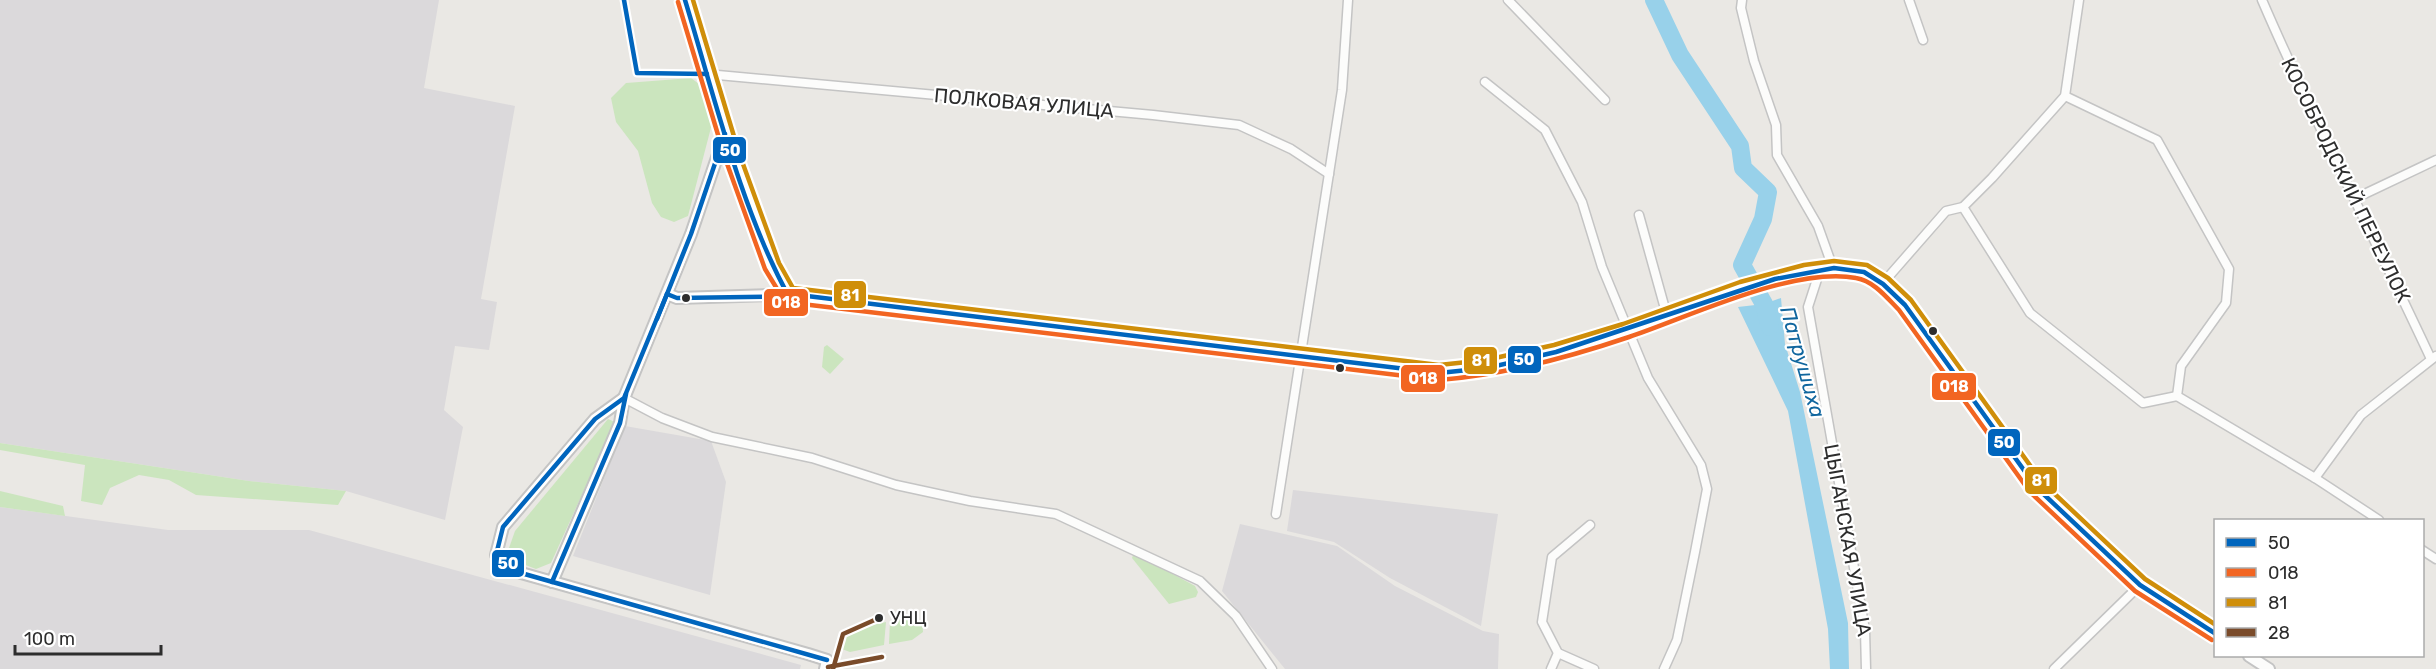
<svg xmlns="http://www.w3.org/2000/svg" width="2436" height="669" viewBox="0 0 2436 669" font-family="Rubik,sans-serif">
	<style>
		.industrial { fill: #dbd9db }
		.green { fill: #cbe5be }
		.water { fill: #98d1ea }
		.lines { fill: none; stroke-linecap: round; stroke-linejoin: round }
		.river { stroke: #98d1ea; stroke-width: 18 }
		.minor-casing { stroke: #c4c4c4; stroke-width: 11 }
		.tertiary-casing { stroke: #c4c4c4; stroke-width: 14 }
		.minor { stroke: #fcfcfb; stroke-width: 8 }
		.tertiary { stroke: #fcfcfb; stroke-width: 10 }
		.bus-1-casing { stroke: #fff; stroke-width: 9 }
		.bus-2-casing { stroke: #fff; stroke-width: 9 }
		.bus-3-casing { stroke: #fff; stroke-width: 9 }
		.bus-4-casing { stroke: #fff; stroke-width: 9 }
		.bus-1 { stroke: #0065bd; stroke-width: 4.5 }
		.bus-2 { stroke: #f26522; stroke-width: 4.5 }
		.bus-3 { stroke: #cf8e09; stroke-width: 4.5 }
		.bus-4 { stroke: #7a4b2a; stroke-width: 4.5 }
		.bus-dot { fill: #2d2d2d; stroke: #fff; stroke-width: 2 }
		.labels { text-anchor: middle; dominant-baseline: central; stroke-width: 4.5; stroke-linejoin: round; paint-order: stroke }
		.bus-label { font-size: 18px; fill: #2d2d2d; stroke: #fff; text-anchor: start }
		.street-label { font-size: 20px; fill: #2d2d2d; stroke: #fff }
		.water-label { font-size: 21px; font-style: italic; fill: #10669e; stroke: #fff }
		.line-badge { stroke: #fff; stroke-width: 2 }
		.badge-label { font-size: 16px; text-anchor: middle; font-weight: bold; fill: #fff }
	</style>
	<rect width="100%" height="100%" fill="#eae8e4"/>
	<!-- industrial -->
	<g class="industrial">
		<polygon points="0,0 439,0 424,88 515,106 481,299 497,302 489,350 455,346 444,410 463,427 445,520 346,491 249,481 0,443"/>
		<polygon points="625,426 711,441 726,482 710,595 573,556"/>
		<polygon points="1293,490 1498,514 1481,626 1390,578 1334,542 1287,531"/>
		<polygon points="0,507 168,530 309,530 801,665 800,669 0,669"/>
		<polygon points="1240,524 1337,546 1395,586 1483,631 1499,634 1498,669 1285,669 1222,591"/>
	</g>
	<!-- green -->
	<g class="green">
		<polygon points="691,78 703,87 714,116 688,216 674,222 661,217 652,203 638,151 616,122 611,98 626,83"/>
		<polygon points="827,345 844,359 830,374 822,367 824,347"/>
		<polygon points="608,419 615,422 551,563 536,569 515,561 509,548 515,531"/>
		<polygon points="0,443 249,481 346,491 338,505 196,495 169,480 139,475 110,488 102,505 81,501 85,465 0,450"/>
		<polygon points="0,491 63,506 65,516 0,507"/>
		<polygon points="1133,555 1138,555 1195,586 1198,592 1196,597 1169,604 1132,558"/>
		<polygon points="910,617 922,621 923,632 912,640 889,644 890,621"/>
		<polygon points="886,622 884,645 850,652 839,648 839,637 843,632"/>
	</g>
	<!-- water -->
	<polygon class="water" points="1781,298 1785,344 1800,392 1848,623 1849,669 1830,669 1828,629 1788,411 1738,307 1764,304"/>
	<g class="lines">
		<!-- river -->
		<polyline class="river" points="1654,0 1680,55 1740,146 1743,168 1768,192 1763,219 1742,265 1764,304 1770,327"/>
		<!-- minor casing -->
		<g class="minor-casing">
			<g id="minor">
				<polyline points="1508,0 1605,100"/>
				<polyline points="1742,0 1741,8 1754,61 1776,125 1777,155 1818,226 1833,268"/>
				<polyline points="1909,0 1923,40"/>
				<path d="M2262 0C2314 121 2375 239 2431 359"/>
				<polyline points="707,74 1153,115 1239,125 1291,149 1329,174"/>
				<polyline points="1485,82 1545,130 1582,202 1602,267 1648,378 1701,465 1707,489 1695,552 1677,640 1664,669"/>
				<polyline points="2065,96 2157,140 2229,269 2226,303 2181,366 2177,396 2315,478 2379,520"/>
				<polyline points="2356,198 2436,160"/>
				<polyline points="1963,207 2030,313 2143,403 2177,396"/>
				<polyline points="1639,215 1667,316"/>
				<polyline points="1820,270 1808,307 1865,630 1866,669"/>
				<polyline points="1883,283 1946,211 1963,207 1992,178 2065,96 2079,0"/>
				<polyline points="624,398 662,418 712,437 812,458 896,485 970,501 1056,514 1200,581 1236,616 1272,669"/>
				<polyline points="2315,478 2361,415 2436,356"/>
				<polyline points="1276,514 1342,90 1348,0"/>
				<polyline points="1590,525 1552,557 1542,622 1558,653 1594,669"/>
				<polyline points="2422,550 2436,559"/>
				<polyline points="1551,669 1558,653"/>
				<polyline points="2054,669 2140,585"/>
			</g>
		</g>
		<!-- tertiary casing -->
		<g class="tertiary-casing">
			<g id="tertiary">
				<polyline points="685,0 732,155 772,266 788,295"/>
				<path d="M667 294 677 298 770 295 807 296 1439 373C1504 369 1563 351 1625 331 1681 313 1803 258 1857 270 1877 274 1891 291 1905 305L2036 487 2140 585 2216 634"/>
				<polyline points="624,398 595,419 503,527 496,555 521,573 808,654 827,660 825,669"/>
				<polyline points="552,582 620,423 624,398 691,234 725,134"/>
				<polyline points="2249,656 2269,669"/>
			</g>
		</g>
		<!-- minor -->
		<use href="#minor" class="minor"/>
		<!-- tertiary -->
		<use href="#tertiary" class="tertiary"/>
		<!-- bus-1 casing -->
		<g class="bus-1-casing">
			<g id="bus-1">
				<polyline points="624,0 637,73 707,74"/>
				<path d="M685 0C714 95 741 209 788 295"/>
				<polyline points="667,294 677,298 807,296 1439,373 1487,368 1556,352 1775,279 1834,268 1864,272 1883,284 1905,305 2036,487 2140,585 2216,634"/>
				<polyline points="667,294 624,398 595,419 503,527 496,555 521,573 827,660"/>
				<polyline points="657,319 691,234 725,134"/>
				<polyline points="552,582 620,423 626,394"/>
			</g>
		</g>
		<!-- bus-2 casing -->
		<g class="bus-2-casing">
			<path id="bus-2" d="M678 2 725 158 765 269 785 302 1439 380C1504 375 1567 358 1629 337 1689 317 1794 266 1856 278 1874 281 1887 298 1899 310L2030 492 2135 591 2212 640"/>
		</g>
		<!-- bus-3 casing -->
		<g class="bus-3-casing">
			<polyline id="bus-3" points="693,0 739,153 779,263 793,288 1439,365 1486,360 1554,345 1623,324 1740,282 1804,265 1834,261 1867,265 1888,278 1911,300 2042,482 2145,579 2216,625"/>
		</g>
		<!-- bus-4 casing -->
		<g class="bus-4-casing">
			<g id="bus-4">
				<polyline points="828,667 882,657"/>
				<polyline points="833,669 843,634 879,618"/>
			</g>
		</g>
		<!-- bus-1 -->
		<use href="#bus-1" class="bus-1"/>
		<!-- bus-2 -->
		<use href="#bus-2" class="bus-2"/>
		<!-- bus-3 -->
		<use href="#bus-3" class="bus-3"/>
		<!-- bus-4 -->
		<use href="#bus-4" class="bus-4"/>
	</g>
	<!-- markers -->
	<g class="bus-dot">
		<circle cx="686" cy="298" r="5"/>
		<circle cx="1933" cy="331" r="5"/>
		<circle cx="1340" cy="368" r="5"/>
		<circle cx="879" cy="618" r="5"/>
	</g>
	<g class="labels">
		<!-- bus labels -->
		<g class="bus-label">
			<text x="890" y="618">УНЦ</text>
		</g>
		<!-- street labels -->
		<g class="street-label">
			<text transform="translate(1024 103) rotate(5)">ПОЛКОВАЯ УЛИЦА</text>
			<text transform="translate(2346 180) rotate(64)">КОСОБРОДСКИЙ ПЕРЕУЛОК</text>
			<text transform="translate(1848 540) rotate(80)">ЦЫГАНСКАЯ УЛИЦА</text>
		</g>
		<!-- water labels -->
		<g class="water-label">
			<text transform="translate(1803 362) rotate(74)">Патрушиха</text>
		</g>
	</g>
	<g class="line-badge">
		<rect x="712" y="136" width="35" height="28" rx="6" fill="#0065bd"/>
		<rect x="833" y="280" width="34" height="29" rx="6" fill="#cf8e09"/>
		<rect x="763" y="288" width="46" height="29" rx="6" fill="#f26522"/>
		<rect x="1507" y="345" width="35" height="29" rx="6" fill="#0065bd"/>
		<rect x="1463" y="346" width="35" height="29" rx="6" fill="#cf8e09"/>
		<rect x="1400" y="364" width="46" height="29" rx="6" fill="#f26522"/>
		<rect x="1931" y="372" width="46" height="29" rx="6" fill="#f26522"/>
		<rect x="1987" y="428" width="34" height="29" rx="6" fill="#0065bd"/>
		<rect x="2024" y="466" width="34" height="29" rx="6" fill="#cf8e09"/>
		<rect x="491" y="549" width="34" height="29" rx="6" fill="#0065bd"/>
	</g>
	<g class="badge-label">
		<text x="730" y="156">50</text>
		<text x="850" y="301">81</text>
		<text x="786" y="308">018</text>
		<text x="1524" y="365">50</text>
		<text x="1481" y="366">81</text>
		<text x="1423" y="384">018</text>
		<text x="1954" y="392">018</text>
		<text x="2004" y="448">50</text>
		<text x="2041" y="486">81</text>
		<text x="508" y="569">50</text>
	</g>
	<!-- legend -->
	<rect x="2214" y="519" width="210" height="138" fill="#ffffff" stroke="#ababab" stroke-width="1.5"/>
	<rect x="2226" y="538" width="30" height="9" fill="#0065bd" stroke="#ababab" stroke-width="1.5"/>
	<text x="2268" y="549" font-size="18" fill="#2d2d2d">50</text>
	<rect x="2226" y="568" width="30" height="9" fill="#f26522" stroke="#ababab" stroke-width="1.5"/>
	<text x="2268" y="579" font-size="18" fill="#2d2d2d">018</text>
	<rect x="2226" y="598" width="30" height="9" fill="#cf8e09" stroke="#ababab" stroke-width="1.5"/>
	<text x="2268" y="609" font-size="18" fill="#2d2d2d">81</text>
	<rect x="2226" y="628" width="30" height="9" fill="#7a4b2a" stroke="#ababab" stroke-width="1.5"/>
	<text x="2268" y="639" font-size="18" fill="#2d2d2d">28</text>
	<!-- scale -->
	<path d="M15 645v9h146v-9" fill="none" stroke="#2d2d2d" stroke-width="3"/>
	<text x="24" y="645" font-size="18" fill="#2d2d2d" stroke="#ffffff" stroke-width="4.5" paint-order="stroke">100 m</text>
</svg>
